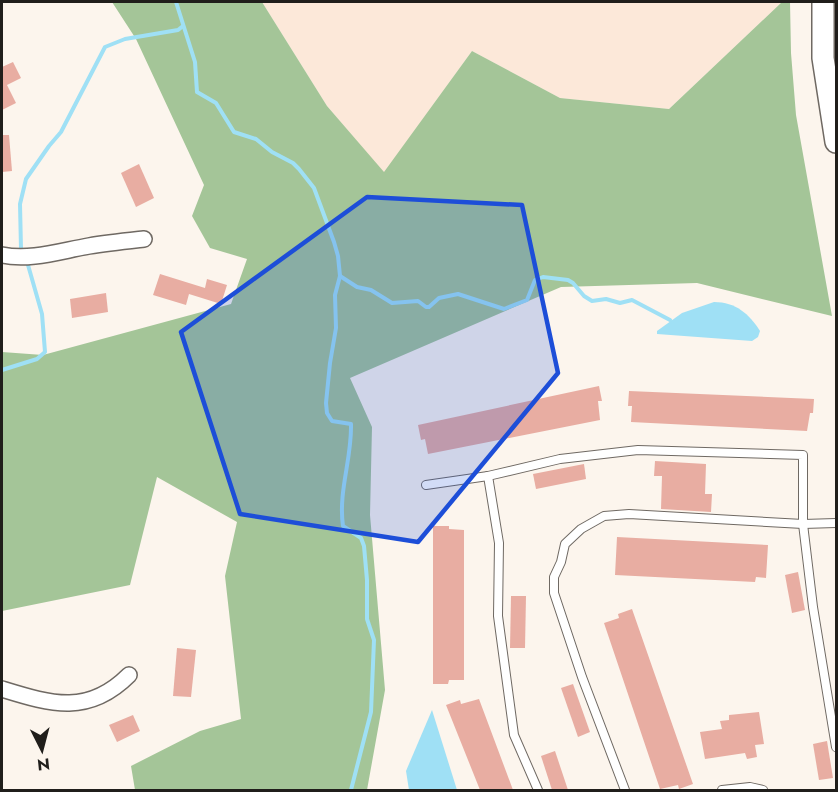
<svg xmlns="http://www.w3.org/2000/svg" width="838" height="792" viewBox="0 0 838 792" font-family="Jost,sans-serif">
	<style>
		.industrial { fill: #fce8d9 }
		.forest { fill: #a4c598 }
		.water { fill: #9fe0f5 }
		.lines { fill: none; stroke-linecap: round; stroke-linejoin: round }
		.stream { stroke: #9fe0f5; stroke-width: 4 }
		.building { fill: #e8ada2 }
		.lane-casing { stroke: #6f6963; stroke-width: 10 }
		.street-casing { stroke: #6f6963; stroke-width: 18 }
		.secondary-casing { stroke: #6f6963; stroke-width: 24 }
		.lane { stroke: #fff; stroke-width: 8 }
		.street { stroke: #fff; stroke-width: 15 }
		.secondary { stroke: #fff; stroke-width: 21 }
		.marked { fill: #1d4ed8; fill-opacity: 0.2; stroke: #1d4ed8; stroke-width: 4.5; stroke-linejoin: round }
	</style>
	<rect width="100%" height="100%" fill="#fcf5ed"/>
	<!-- industrial -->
	<polygon class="industrial" points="262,2 782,2 669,109 560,98 472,51 384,173 327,106"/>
	<!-- forest -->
	<polygon class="forest" points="112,2 262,2 327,106 384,172 472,51 560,98 669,109 782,2 790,2 791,53 796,115 832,316 697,283 561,287 350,378 372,427 370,515 385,690 367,790 135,790 131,766 200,731 241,719 225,576 237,522 157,477 130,585 2,611 2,352 43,355 231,304 247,259 210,248 192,216 204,185 136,39"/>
	<!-- water -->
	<g class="water">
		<path d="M714 302C736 302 749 314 760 331L758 337 752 341 657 334V331L682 313Z"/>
		<polygon points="432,710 457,790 409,790 406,771"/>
	</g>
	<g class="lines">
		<!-- stream -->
		<g class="stream">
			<path d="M176 2 195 62 197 92 216 103 234 132 256 139 272 152 293 163 299 169 314 188 334 242 338 256 340 276 335 295 336 328 330 363 326 403 327 413 332 421 351 424C352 459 338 491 343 526L361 538 364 546 367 580V619L374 640 371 712 351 790"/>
			<polyline points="21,249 20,204 26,179 49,146 61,132 105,47 125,39 178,30 183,26"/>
			<polyline points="340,276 357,287 371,290 392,303 418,301 426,307 429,307 439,298 458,294 504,309 527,300 535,280 543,277 568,280 573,283 584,296 592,301 606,299 620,303 632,300 670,320"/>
			<polyline points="2,370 37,359 45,352 42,314 28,265"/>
		</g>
	</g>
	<!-- building -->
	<g class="building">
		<polygon points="13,62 21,78 7,85 16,103 2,110 2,67"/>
		<polygon points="2,135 9,135 12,171 2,172"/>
		<polygon points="139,164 154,198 136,207 121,173"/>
		<polygon points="160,274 205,288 207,279 227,285 221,304 189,294 186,305 153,295"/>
		<polygon points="106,293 108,312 72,318 70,299"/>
		<polygon points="599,386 602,401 598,401 600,420 428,454 425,439 421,440 418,425"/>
		<polygon points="629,391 814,399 813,413 810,413 807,431 631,422 632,406 628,406"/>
		<polygon points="655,461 706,464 705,494 712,494 711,512 661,509 662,476 654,476"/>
		<polygon points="584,464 586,479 536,489 533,474"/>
		<polygon points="433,526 449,526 449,529 464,530 464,680 449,680 448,684 433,684"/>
		<polygon points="617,537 768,545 766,578 756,577 755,582 615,575"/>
		<polygon points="798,572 805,610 792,613 785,575"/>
		<polygon points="511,596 526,596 525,648 510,648"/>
		<polygon points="632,609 693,784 679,789 678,785 660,789 604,623 619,618 618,614"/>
		<polygon points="177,648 196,650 191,697 173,696"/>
		<polygon points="573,684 590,732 578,737 561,688"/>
		<polygon points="479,699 513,790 480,790 446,705 460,700 461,704"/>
		<polygon points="759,712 764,744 755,745 757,757 747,759 745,753 705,759 700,732 722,729 720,721 729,720 729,715"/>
		<polygon points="133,715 140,731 117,742 109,725"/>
		<polygon points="827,741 833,778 819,780 813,744"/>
		<polygon points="555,751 568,790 552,790 541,756"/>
	</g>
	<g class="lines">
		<!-- lane casing -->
		<g class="lane-casing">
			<g id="lane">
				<polyline points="426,485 488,476"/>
				<polyline points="538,790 514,735 498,616 499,543 488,476 560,459 638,450 803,455 803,524 813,607 836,747"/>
				<polyline points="625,790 582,677 554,593 554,577 561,562 565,544 581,529 604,516 629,514 803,524 836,523"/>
				<polyline points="722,790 750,787 763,790"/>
			</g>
		</g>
		<!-- street casing -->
		<g class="street-casing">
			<g id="street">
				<path d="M2 255C30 261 60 251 89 246 107 243 126 241 144 239"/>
				<path d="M2 689C51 704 88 716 129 675"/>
			</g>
		</g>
		<!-- secondary casing -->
		<g class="secondary-casing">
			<polyline id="secondary" points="823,2 823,58 836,142"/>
		</g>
		<!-- lane -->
		<use href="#lane" class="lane"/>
		<!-- street -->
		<use href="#street" class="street"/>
		<!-- secondary -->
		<use href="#secondary" class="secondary"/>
	</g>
	<!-- marked area -->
	<path class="marked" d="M367 197 522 205 558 373 418 542 240 514 181 332Z"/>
	<!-- border -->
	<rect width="838" height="792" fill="none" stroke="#201e1b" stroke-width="6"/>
	<!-- north arrow -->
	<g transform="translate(42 750) rotate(174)" stroke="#fcf5ed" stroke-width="4.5" paint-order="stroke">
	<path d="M0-4.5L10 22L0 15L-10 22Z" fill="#201e1b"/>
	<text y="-9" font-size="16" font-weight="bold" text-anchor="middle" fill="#201e1b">N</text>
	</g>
</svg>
